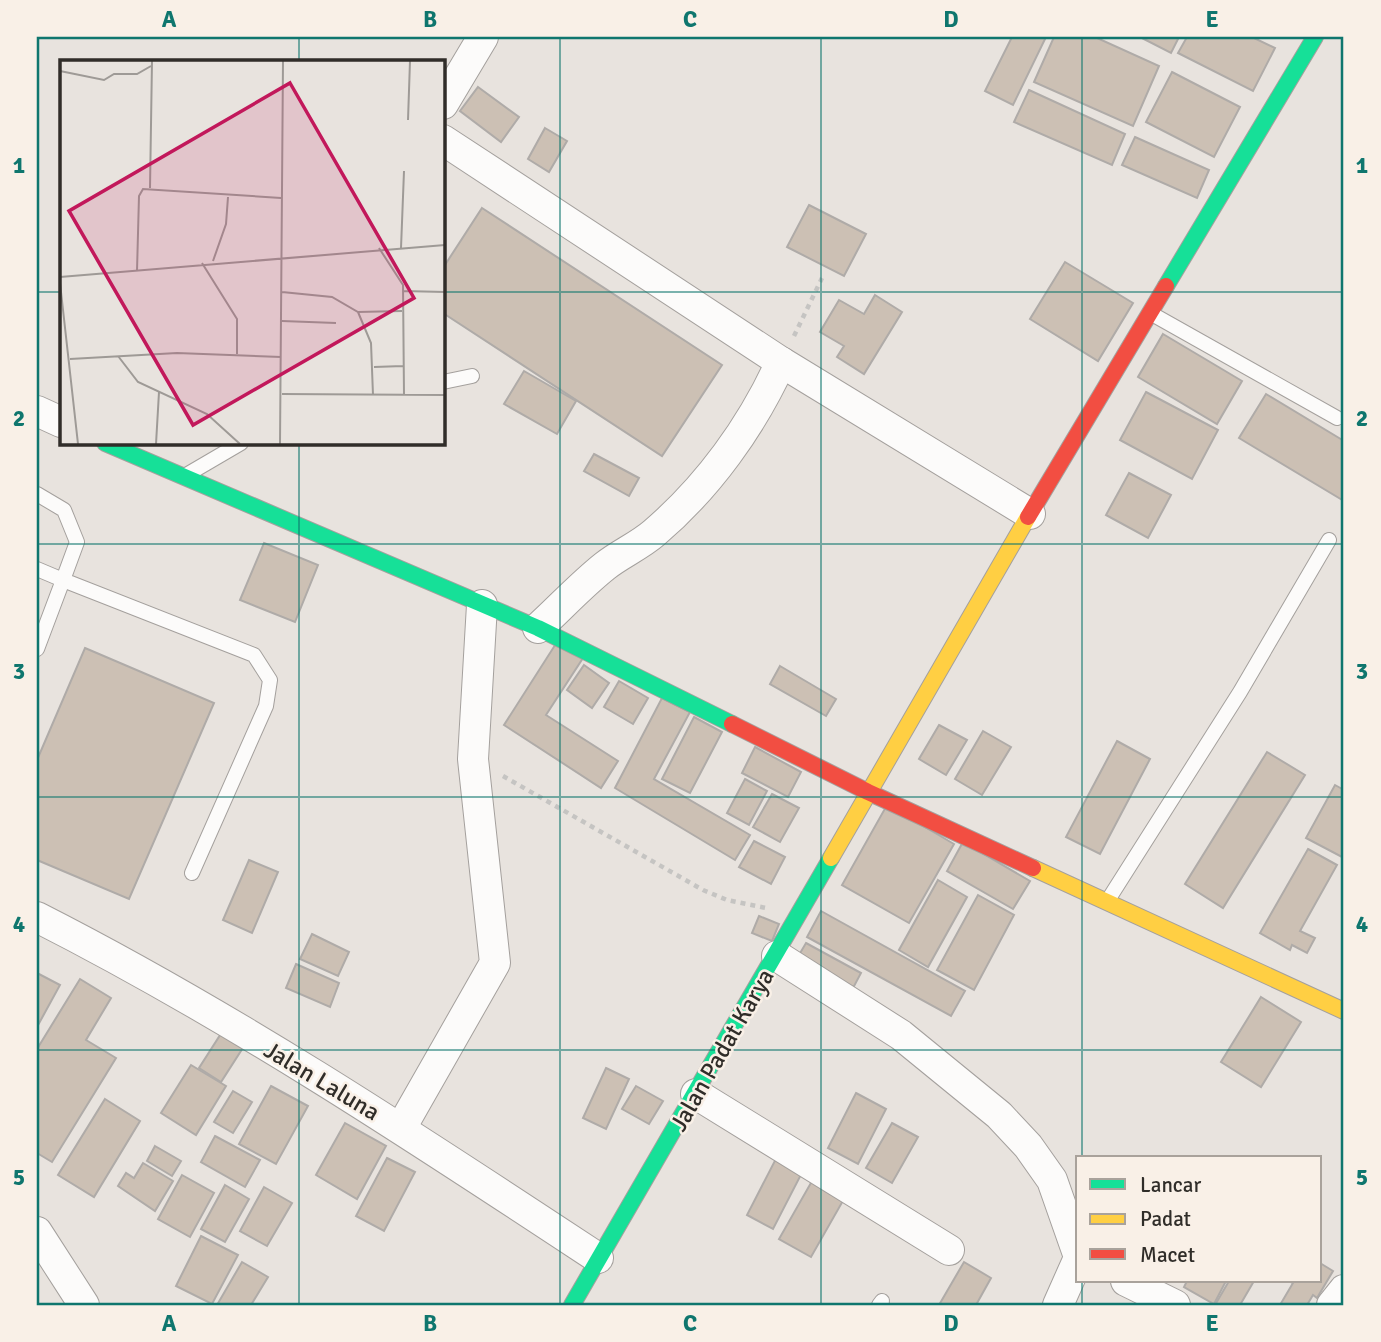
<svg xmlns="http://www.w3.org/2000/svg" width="1381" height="1342" viewBox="0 0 1381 1342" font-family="Signika,sans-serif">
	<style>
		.building { fill: #ccc0b4; stroke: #afaba8; stroke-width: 2 }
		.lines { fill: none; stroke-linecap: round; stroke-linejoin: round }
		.lane-casing { stroke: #a4a09d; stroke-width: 16 }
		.street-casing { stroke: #a4a09d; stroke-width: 32 }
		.fast-casing { stroke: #a4a09d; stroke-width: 18 }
		.slow-casing { stroke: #a4a09d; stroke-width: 18 }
		.jam-casing { stroke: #a4a09d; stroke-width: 18 }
		.path { stroke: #c5c4c2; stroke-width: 4.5; stroke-dasharray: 5 5; stroke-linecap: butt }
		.lane { stroke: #fcfbfa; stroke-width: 14 }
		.street { stroke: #fcfbfa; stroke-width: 30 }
		.fast { stroke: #16e098; stroke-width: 16 }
		.slow { stroke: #ffcf43; stroke-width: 16 }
		.jam { stroke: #f24e42; stroke-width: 16 }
		.grid { fill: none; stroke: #0f766e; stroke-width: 2; stroke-opacity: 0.55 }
		.labels { text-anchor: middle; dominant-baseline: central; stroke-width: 5; stroke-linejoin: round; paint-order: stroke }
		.street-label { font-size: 24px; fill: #302d29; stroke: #f9f0e7 }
		.inset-road { fill: none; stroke: #9e9a96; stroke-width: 2 }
		.view { fill: #c2185b; fill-opacity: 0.15; stroke: #c2185b; stroke-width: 3.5 }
		.inset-edge { fill: none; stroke: #302d29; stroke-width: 3.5 }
		.neatline { fill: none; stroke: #0f766e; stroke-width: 2.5 }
		.grid-label { font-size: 23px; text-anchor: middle; font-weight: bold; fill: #0f766e }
	</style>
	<rect width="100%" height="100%" fill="#e8e3de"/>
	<!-- building -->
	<g class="building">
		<polygon points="1012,37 1046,37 1013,105 985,91"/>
		<polygon points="1054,37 1095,37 1159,66 1133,126 1034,82"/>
		<polygon points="1140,37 1179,37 1171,53"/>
		<polygon points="1187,37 1252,37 1275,48 1253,91 1178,53"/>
		<polygon points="1172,72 1240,107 1214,157 1146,122"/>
		<polygon points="478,87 519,117 501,142 460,111"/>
		<polygon points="1029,90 1125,134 1112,165 1014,122"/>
		<polygon points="545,128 567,141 549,172 528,159"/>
		<polygon points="1135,137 1209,170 1197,198 1122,165"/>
		<polygon points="809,205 866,234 844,276 787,247"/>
		<polygon points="482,208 722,365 662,456 443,313 443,268"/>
		<polygon points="1065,262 1133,303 1098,361 1030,319"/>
		<polygon points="875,295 902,312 864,374 837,357 844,346 820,332 839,300 864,314"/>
		<polygon points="1163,334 1242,381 1217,424 1138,377"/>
		<polygon points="524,371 576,401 557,434 504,404"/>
		<polygon points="1146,392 1218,430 1192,479 1120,440"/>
		<polygon points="1266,394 1344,441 1344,501 1239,438"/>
		<polygon points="594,454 639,478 629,496 584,471"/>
		<polygon points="1129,473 1171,495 1148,538 1106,515"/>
		<polygon points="264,543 318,565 295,622 240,600"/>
		<polygon points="557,642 583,658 546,715 618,761 601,788 504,725"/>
		<polygon points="85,648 214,703 129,899 37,860 37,760"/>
		<polygon points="584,665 609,683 592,708 567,690"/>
		<polygon points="780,666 836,699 826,716 770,684"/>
		<polygon points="619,681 648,698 633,724 604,707"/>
		<polygon points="662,698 690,712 654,779 750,835 735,860 615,788"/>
		<polygon points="694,717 722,732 690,793 662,779"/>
		<polygon points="939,725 967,740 946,775 919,759"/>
		<polygon points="983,731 1011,747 982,795 955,779"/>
		<polygon points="1117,741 1150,759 1100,854 1066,837"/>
		<polygon points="755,747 801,772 788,797 742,773"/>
		<polygon points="1267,752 1305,775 1223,908 1185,884"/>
		<polygon points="745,779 767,791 749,825 727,813"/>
		<polygon points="1335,785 1344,790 1344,858 1306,838"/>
		<polygon points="772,794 799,808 780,842 753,827"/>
		<polygon points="887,805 954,844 909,923 842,885"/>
		<polygon points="754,841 785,857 771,884 739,867"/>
		<polygon points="963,842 1030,881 1013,909 947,871"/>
		<polygon points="1308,849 1337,865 1300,931 1315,938 1307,953 1292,945 1290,950 1260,933"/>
		<polygon points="249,860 278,872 252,933 223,920"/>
		<polygon points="938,880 967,897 928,967 899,950"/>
		<polygon points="978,895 1014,915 974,990 937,970"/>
		<polygon points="821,911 965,991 951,1016 807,937"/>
		<polygon points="759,916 779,924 772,941 752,933"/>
		<polygon points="312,934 349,952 338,976 300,959"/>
		<polygon points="806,943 861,973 852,990 796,960"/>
		<polygon points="296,964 339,983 330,1007 286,988"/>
		<polygon points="37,973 60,985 37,1027"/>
		<polygon points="80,979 111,998 86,1040 116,1058 52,1162 37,1153 37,1049"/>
		<polygon points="1261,997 1301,1022 1261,1087 1221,1062"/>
		<polygon points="224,1029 246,1043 221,1082 199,1068"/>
		<polygon points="191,1065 226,1086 196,1135 161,1113"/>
		<polygon points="606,1068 629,1079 606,1129 583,1118"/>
		<polygon points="271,1086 308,1106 276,1164 239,1144"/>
		<polygon points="636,1086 663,1101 649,1124 622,1109"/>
		<polygon points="233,1091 252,1102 233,1133 214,1122"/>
		<polygon points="856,1093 886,1109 858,1164 828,1148"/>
		<polygon points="105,1099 140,1121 94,1197 58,1175"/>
		<polygon points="345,1123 386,1146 357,1199 316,1175"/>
		<polygon points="892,1123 918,1137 892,1183 866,1168"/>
		<polygon points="215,1136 260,1160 245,1187 201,1162"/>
		<polygon points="155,1146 181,1161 172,1176 147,1161"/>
		<polygon points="781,1149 807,1163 773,1229 747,1215"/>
		<polygon points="387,1158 415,1172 384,1231 356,1216"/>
		<polygon points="143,1163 173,1181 155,1211 118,1186 126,1173 134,1178"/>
		<polygon points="182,1175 214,1193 190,1237 158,1219"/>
		<polygon points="812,1181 844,1199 811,1257 779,1239"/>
		<polygon points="225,1185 249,1199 225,1242 201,1229"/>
		<polygon points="264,1187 292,1203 267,1246 240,1231"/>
		<polygon points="201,1236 238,1255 212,1304 176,1286"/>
		<polygon points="242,1262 268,1277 251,1305 217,1305"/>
		<polygon points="964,1262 991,1278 976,1305 939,1305"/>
		<polygon points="1320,1263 1333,1271 1317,1298 1313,1295 1307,1305 1280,1305 1293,1283 1289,1281 1320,1281"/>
		<polygon points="1187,1281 1226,1281 1214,1304 1184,1287"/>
		<polygon points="1229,1281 1254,1281 1240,1305 1215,1305"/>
	</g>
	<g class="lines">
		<!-- lane casing -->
		<g class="lane-casing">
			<g id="lane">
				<polyline points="1152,314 1337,418"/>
				<polyline points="443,382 472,376"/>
				<polyline points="188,474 241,443"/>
				<polyline points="37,494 64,510 77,542 63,580 254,655 270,680 266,706 192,873"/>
				<polyline points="37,569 63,580 37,649"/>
				<polyline points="1108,900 1240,692 1329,540"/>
				<polyline points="879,1305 882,1301"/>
			</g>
		</g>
		<!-- street casing -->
		<g class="street-casing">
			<g id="street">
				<polyline points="443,104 483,37"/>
				<polyline points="443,140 781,362 1030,514"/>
				<polyline points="37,411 61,422"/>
				<path d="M538 628C560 608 581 585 605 566 620 554 639 546 654 533 708 487 752 426 781 362"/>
				<path d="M37 917C232 1016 416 1138 598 1258"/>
				<polyline points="777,956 901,1035 999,1115 1028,1146 1052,1180 1078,1254"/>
				<polyline points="696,1094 949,1250"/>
				<polyline points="401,1128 495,963 473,759 482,605"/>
				<polyline points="37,1232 84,1305"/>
				<polyline points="1126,1281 1175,1305"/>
				<polyline points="1058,1305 1078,1260"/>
				<polyline points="1332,1305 1344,1290"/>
			</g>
		</g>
		<!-- fast casing -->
		<g class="fast-casing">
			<g id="fast">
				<polyline points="1166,286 1315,37"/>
				<polyline points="105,443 538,628 732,724"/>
				<polyline points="572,1305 831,858"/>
			</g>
		</g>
		<!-- slow casing -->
		<g class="slow-casing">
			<g id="slow">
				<polyline points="831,858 1028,517"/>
				<polyline points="1033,868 1344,1011"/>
			</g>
		</g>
		<!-- jam casing -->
		<g class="jam-casing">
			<g id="jam">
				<polyline points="1028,517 1166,286"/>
				<polyline points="732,724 868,792 1033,868"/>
			</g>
		</g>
		<!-- path -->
		<g class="path">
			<polyline points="794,336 822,278"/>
			<polyline points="503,776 703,890 727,900 766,908"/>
		</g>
		<!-- lane -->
		<use href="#lane" class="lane"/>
		<!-- street -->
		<use href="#street" class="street"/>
		<!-- fast -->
		<use href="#fast" class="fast"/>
		<!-- slow -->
		<use href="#slow" class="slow"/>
		<!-- jam -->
		<use href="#jam" class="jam"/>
	</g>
	<!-- grid -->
	<path class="grid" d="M299 37V61M560 37V1305M821 37V1305M1082 37V1158M37 292H61M443 292H1344M299 443V1305M37 544H1344M37 797H1344M37 1050H1344M1082 1281V1305"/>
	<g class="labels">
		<!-- street labels -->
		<g class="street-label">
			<text transform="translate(722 1050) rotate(-60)">Jalan Padat Karya</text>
			<text transform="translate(322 1081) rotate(31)">Jalan Laluna</text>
		</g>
	</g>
	<!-- overview -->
	<g transform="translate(60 60)">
		<rect width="385" height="385" fill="#e8e3de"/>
		<path class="inset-road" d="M0 11 44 20 54 14H77L91 6M348 60 350 1M90 128 92 1M319 188 343 225 344 335M341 188 344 111M153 201 166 164 168 137M142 203 177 259V294M77 211 79 136 83 129 221 138M0 217 385 185M0 223 18 384M343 231 385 232M222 232 272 237 298 252 342 251M298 252 311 283 313 335M222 261 276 263M58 296 78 322 147 354 180 384M10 299 117 293 221 297M314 307 343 306M222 334 385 335M96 384 99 332M220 384 223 1"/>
		<path class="view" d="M230 23 354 238 133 365 9 151Z"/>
		<rect width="385" height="385" class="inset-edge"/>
	</g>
	<!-- border -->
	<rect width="1381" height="1342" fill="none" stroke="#f9f0e7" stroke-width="77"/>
	<!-- legend -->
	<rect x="1076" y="1156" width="245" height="126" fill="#f9f0e7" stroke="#a9a29b" stroke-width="2"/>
	<rect x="1090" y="1179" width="35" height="10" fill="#16e098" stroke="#a9a29b" stroke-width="2"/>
	<text x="1140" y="1192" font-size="21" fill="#302d29">Lancar</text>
	<rect x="1090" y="1214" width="35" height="10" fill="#ffcf43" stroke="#a9a29b" stroke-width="2"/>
	<text x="1140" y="1226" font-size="21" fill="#302d29">Padat</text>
	<rect x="1090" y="1249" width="35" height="10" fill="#f24e42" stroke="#a9a29b" stroke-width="2"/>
	<text x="1140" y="1262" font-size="21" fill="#302d29">Macet</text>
	<rect x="38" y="38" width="1304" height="1266" class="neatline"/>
	<g class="grid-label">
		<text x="169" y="27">A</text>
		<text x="430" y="27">B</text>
		<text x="690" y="27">C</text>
		<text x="951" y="27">D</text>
		<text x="1212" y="27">E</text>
		<text x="19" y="173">1</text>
		<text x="1362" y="173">1</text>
		<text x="19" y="426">2</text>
		<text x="1362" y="426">2</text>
		<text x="19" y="679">3</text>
		<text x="1362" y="679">3</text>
		<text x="19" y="932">4</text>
		<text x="1362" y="932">4</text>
		<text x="19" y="1185">5</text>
		<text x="1362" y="1185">5</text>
		<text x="169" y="1331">A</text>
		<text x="430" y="1331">B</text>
		<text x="690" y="1331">C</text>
		<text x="951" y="1331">D</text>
		<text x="1212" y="1331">E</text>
	</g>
</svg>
